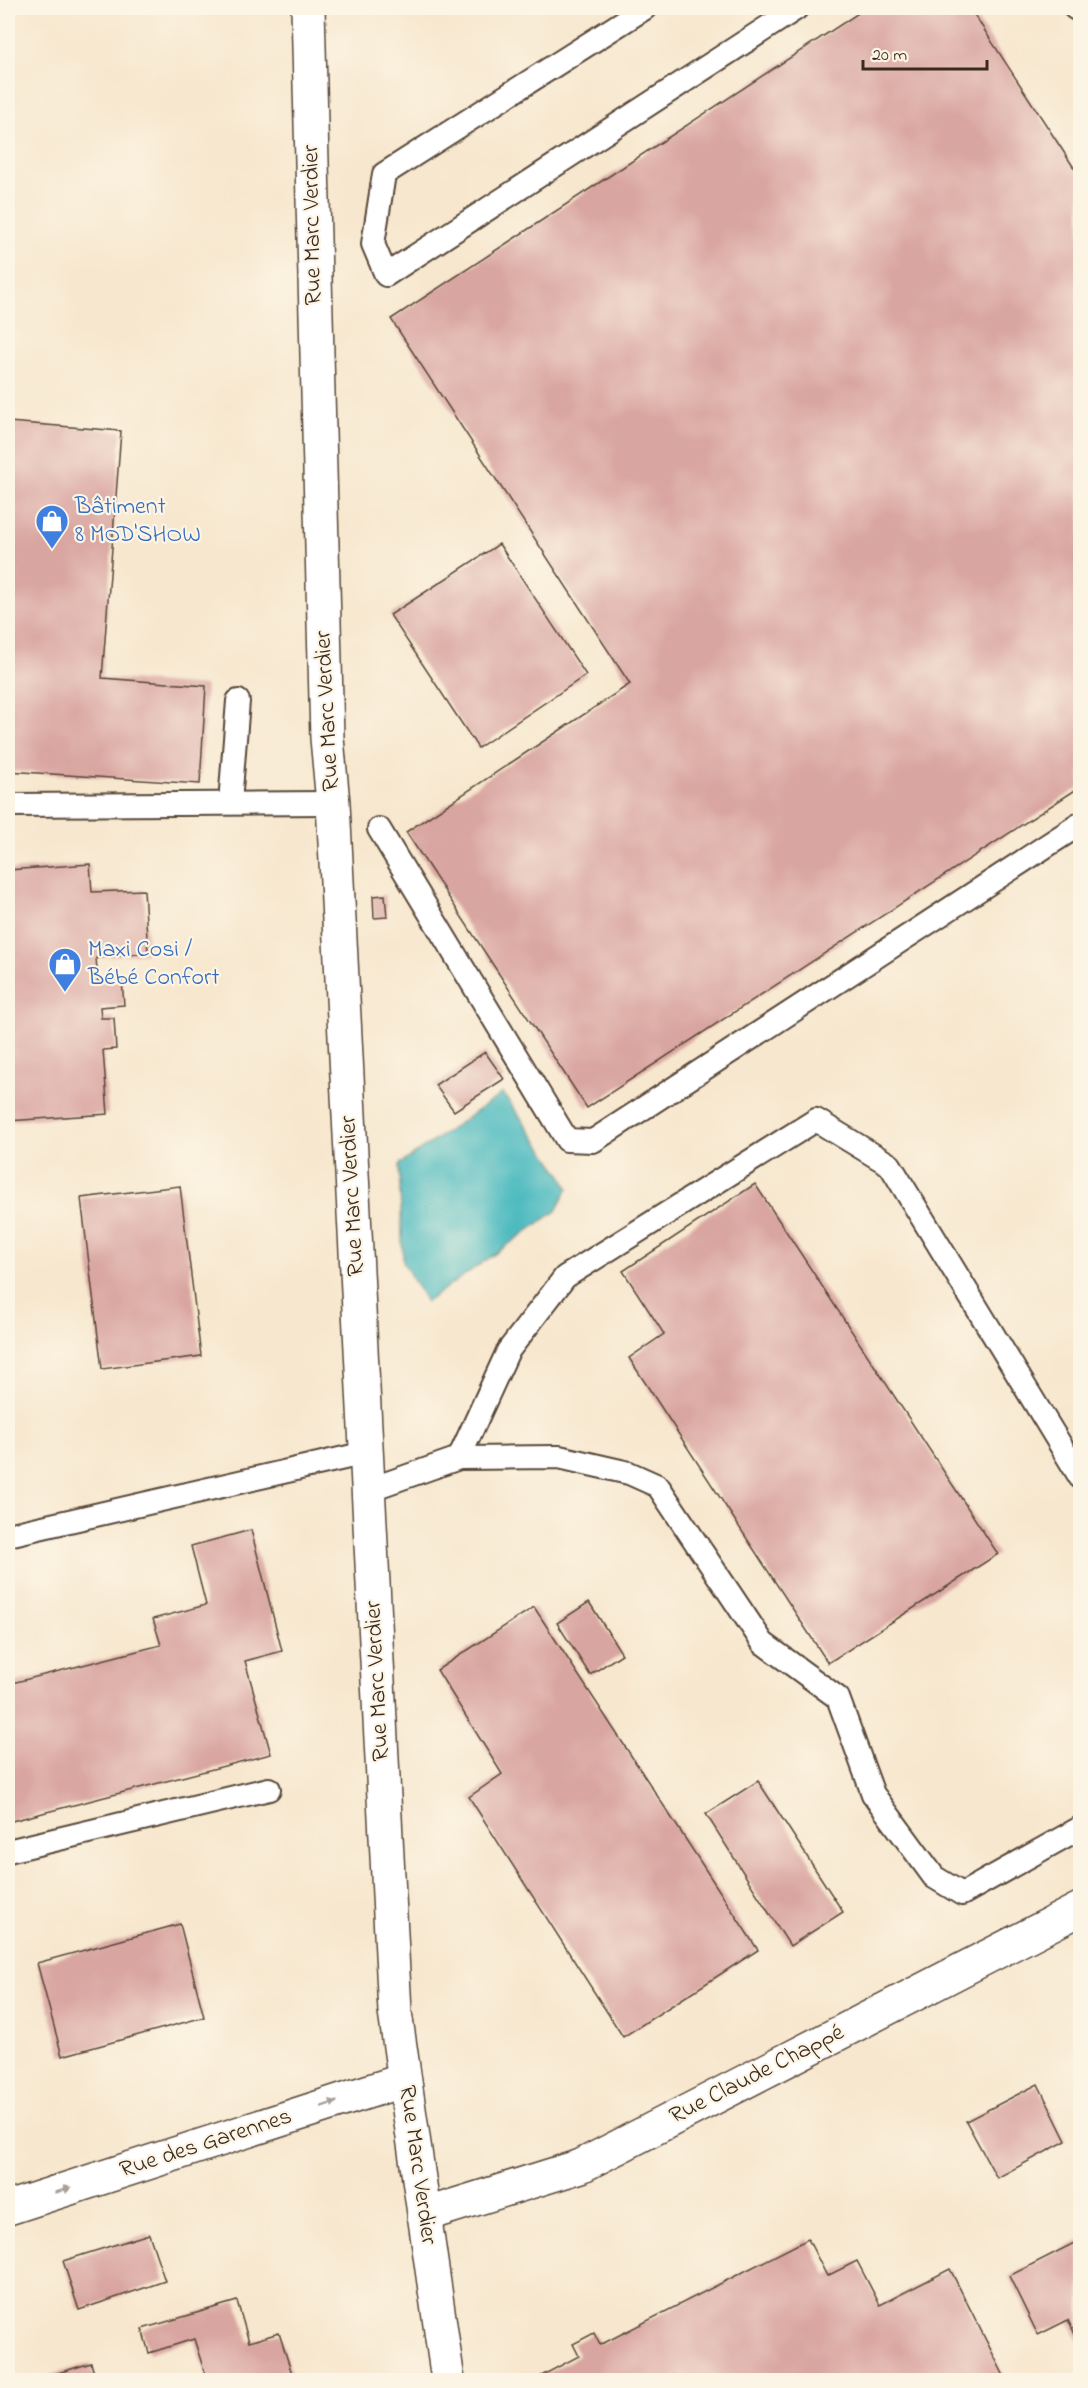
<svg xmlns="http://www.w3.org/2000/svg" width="1088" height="2388" viewBox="0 0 1088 2388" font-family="'Indie Flower',sans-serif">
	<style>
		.water { fill: #4ab9bf; stroke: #42726e; stroke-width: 1.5 }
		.building { fill: #d9a5a0 }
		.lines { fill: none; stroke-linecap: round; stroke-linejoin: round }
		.service-casing { stroke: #574638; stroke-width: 26 }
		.minor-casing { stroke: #574638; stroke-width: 36 }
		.service { stroke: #fff; stroke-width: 22 }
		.minor { stroke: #fff; stroke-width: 33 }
		.oneway { fill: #a79f9a }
		.labels { text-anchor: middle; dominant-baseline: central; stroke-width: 4.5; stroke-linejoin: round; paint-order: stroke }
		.street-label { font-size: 24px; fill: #3b2a1e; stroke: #fcf5e5 }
		.shop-label { font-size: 24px; fill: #366cbe; stroke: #fcf5e5; text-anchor: start }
	</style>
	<rect width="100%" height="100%" fill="#fcf5e5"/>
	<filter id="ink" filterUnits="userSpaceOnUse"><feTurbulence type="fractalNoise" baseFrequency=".0167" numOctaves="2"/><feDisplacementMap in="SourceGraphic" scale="12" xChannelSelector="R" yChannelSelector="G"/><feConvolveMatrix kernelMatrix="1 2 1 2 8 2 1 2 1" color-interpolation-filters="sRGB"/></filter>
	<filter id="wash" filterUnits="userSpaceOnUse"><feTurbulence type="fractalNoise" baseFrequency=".008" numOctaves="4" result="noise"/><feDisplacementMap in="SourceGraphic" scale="24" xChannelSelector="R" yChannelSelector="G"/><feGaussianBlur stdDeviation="1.35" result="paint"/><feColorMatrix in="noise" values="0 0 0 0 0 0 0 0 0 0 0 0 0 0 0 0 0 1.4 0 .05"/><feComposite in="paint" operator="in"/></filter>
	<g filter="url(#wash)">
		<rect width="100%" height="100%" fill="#f7e7ce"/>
		<!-- water -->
		<polygon class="water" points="503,1093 563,1177 568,1188 556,1211 426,1302 403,1262 399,1165"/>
		<g id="blocks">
			<!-- building -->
			<g class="building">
				<polygon points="866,8 970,8 1080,177 1080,787 587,1108 406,832 630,684 391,319"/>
				<polygon points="8,422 121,431 102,678 206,686 200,784 8,771"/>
				<polygon points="499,544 586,675 478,748 390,615"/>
				<polygon points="90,864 92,892 144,890 148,953 96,958 98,982 122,980 124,1005 100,1007 101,1018 114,1018 116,1049 103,1050 108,1114 8,1121 8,870"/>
				<polygon points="385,895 387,917 374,918 373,896"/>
				<polygon points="485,1052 504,1079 454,1111 435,1085"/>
				<polygon points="755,1184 998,1554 828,1663 629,1358 664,1334 623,1271"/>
				<polygon points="180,1186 201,1356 102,1369 81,1198"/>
				<polygon points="251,1530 282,1651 245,1661 271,1754 8,1822 8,1684 161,1645 153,1619 206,1605 191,1546"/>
				<polygon points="589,1602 622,1654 590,1675 557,1623"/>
				<polygon points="534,1607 758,1950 623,2037 469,1797 502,1774 437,1670"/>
				<polygon points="758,1781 843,1912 790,1946 706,1814"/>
				<polygon points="180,1924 204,2017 62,2056 37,1963"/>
				<polygon points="1038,2084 1066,2141 997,2178 966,2121"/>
				<polygon points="149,2234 165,2281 79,2310 63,2261"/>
				<polygon points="808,2239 827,2276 857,2261 880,2305 950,2269 1006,2380 543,2380 541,2376 579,2356 573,2344 594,2333 600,2345"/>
				<polygon points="1080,2240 1080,2345 1068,2320 1038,2335 1009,2276"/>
				<polygon points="237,2301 249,2342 279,2333 294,2380 207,2380 194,2339 149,2353 142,2329"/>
				<polygon points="91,2363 96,2380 35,2380"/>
			</g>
		</g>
	</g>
	<g filter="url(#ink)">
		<use href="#blocks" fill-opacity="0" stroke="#574638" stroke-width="1.5"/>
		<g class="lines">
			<!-- service casing -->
			<g class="service-casing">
				<g id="service">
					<polyline points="645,8 384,174 373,244 386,275 797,8"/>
					<polyline points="1075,8 1080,11"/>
					<polyline points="230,803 238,701"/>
					<polyline points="8,805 333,803"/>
					<polyline points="379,829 567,1140 593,1141 1080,824"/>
					<polyline points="459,1458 508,1351 565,1277 816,1120 890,1165 1080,1477"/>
					<polyline points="368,1490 459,1458 559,1457 629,1473 658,1486 763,1643 838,1698 873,1794 934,1877 962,1894 1080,1828"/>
					<polyline points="8,1535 366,1453"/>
					<polyline points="8,1851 269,1789"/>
				</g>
			</g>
			<!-- minor casing -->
			<g class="minor-casing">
				<g id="minor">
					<polyline points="308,8 327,738 333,803 395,2012 448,2380"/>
					<polyline points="8,2208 404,2080"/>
					<polyline points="424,2215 581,2166 1080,1909"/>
				</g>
			</g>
			<!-- service -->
			<use href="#service" class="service"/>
			<!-- minor -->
			<use href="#minor" class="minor"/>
		</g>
		<!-- one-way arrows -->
		<defs><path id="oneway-solid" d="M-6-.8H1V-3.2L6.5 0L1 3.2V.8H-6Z" transform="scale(1.5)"/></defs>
		<g class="oneway">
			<use href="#oneway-solid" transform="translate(329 2104) rotate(-18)"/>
			<use href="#oneway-solid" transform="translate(63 2190) rotate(-18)"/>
		</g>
	</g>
	<!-- icons -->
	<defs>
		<g id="shop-pin" transform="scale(1.725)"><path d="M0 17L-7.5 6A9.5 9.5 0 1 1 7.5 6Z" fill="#3f7fe0" stroke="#fcf5e5"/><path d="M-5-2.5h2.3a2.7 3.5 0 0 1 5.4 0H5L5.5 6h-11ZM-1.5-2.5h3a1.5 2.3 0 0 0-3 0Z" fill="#fff"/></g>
	</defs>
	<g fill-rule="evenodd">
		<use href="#shop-pin" x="52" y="521"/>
		<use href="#shop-pin" x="65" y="964"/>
	</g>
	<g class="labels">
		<!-- street labels -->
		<g class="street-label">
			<text transform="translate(313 225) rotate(-91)">Rue Marc Verdier</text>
			<text transform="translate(328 711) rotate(-93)">Rue Marc Verdier</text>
			<text transform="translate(353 1196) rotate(-93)">Rue Marc Verdier</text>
			<text transform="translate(378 1681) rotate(-93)">Rue Marc Verdier</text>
			<text transform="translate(757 2075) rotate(-27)">Rue Claude Chappé</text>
			<text transform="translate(206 2144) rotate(-18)">Rue des Garennes</text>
			<text transform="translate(417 2165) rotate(82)">Rue Marc Verdier</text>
		</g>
		<!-- shop labels -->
		<g class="shop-label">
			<text x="75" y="507">Bâtiment<tspan x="75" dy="28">8 MOD'SHOW</tspan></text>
			<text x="88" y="950">Maxi Cosi /<tspan x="88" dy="28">Bébé Confort</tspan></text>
		</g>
	</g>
	<!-- margin -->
	<rect width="1088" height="2388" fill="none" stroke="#fcf5e5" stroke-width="30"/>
	<!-- scale -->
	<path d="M863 60v9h124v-9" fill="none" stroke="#3b2a1e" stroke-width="3"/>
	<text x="872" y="60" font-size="18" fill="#3b2a1e" stroke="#fcf5e5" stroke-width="4.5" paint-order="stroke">20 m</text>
</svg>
